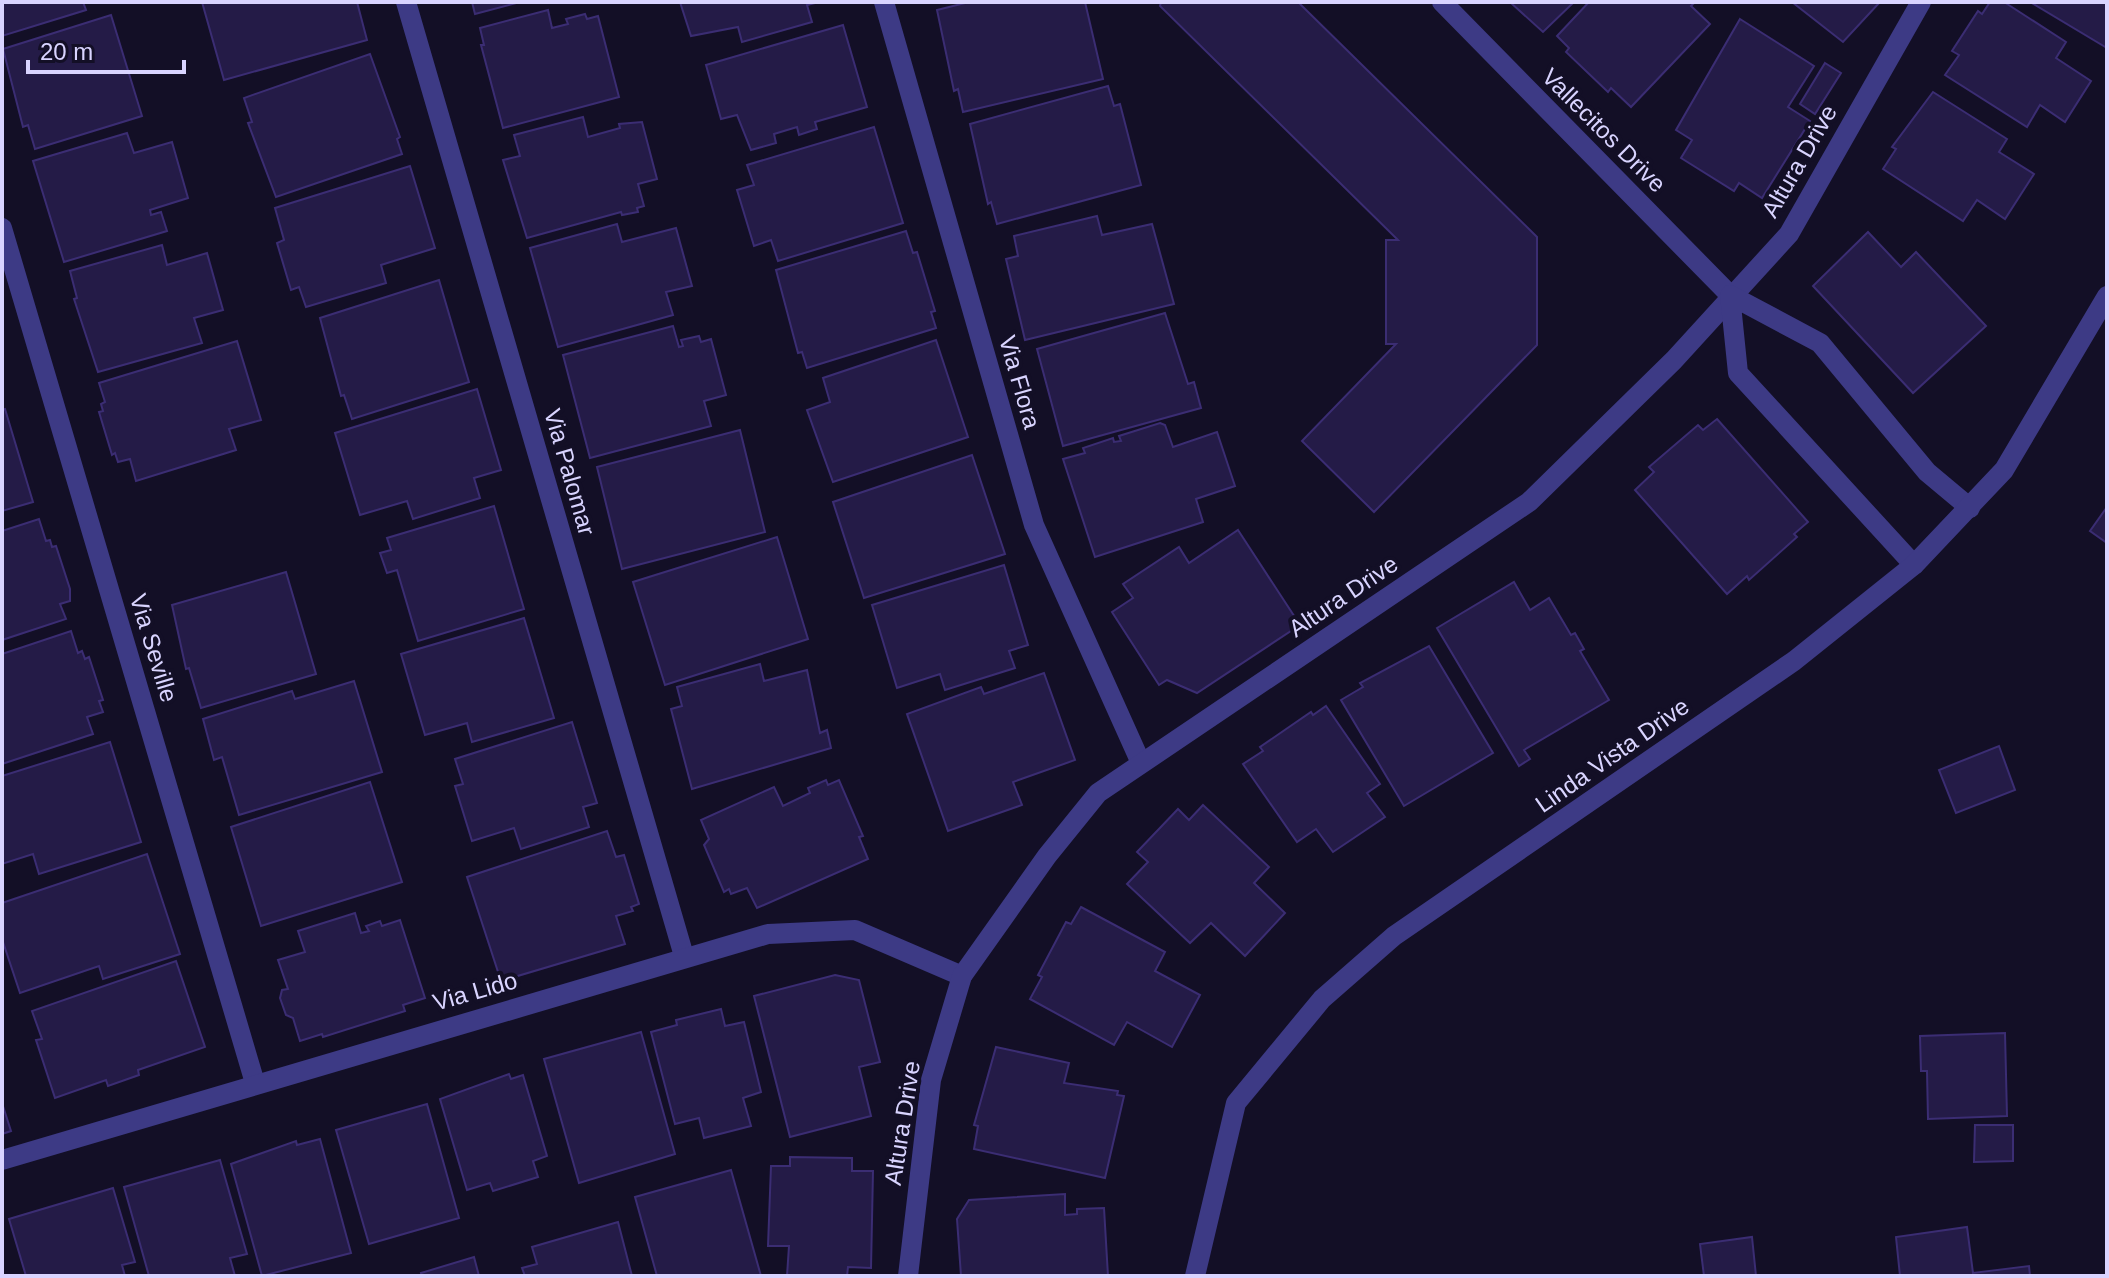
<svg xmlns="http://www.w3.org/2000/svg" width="2109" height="1278" viewBox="0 0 2109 1278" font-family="Helvetica,sans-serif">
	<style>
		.building { fill: #241b47; stroke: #3b2d73; stroke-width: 2 }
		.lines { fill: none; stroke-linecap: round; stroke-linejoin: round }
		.service { stroke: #3d3a85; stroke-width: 20 }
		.minor { stroke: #3d3a85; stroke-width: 20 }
		.tertiary { stroke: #3d3a85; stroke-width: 20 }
		.labels { text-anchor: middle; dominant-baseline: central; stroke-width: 8; stroke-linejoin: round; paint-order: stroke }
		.street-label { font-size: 24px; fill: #d9d4ff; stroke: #130f26 }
	</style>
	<rect width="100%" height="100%" fill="#130f26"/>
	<!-- building -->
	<g class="building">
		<polygon points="2,2 83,2 86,10 2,36"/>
		<polygon points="202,2 357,2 367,40 224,80"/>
		<polygon points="472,2 520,2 475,14"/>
		<polygon points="680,2 819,2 807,5 812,22 742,42 738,27 691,36"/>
		<polygon points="969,2 1085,2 1103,79 963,112 958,89 954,91 937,10"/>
		<polygon points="1161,2 1298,2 1537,237 1537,345 1374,512 1302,441 1396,344 1386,344 1386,240 1398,240 1160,6"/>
		<polygon points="1510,2 1574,2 1543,32"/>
		<polygon points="1589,2 1695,2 1691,6 1710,24 1631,107 1611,88 1608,92 1566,52 1569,48 1557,36"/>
		<polygon points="1792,2 1880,2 1843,42"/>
		<polygon points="1990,2 2004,2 2066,42 2056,58 2091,81 2065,122 2040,105 2027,127 1945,75 1959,55 1952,51 1978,11 1982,14"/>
		<polygon points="2030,2 2107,2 2107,48"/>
		<polygon points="548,10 552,28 568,24 566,19 585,14 587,19 598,16 619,97 503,128 481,45 484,45 480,28"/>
		<polygon points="111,15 142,116 35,149 28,125 23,127 3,49"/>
		<polygon points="1740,19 1814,66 1788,107 1810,121 1762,198 1739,183 1734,191 1681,158 1692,140 1676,130"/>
		<polygon points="843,25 867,107 815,122 817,129 799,135 797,127 774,134 776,143 751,150 737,115 721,119 706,65"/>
		<polygon points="370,54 400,137 397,139 402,154 276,197 248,123 252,122 244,98"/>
		<polygon points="1825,63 1841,73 1815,114 1800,104"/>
		<polygon points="1108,86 1114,106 1120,104 1141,185 997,224 991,202 988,204 970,124"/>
		<polygon points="1933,92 2007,139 1999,152 2034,174 2005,219 1977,200 1963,221 1883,169 1896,149 1892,147"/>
		<polygon points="583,117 588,137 620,128 619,124 642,122 657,179 638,184 644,206 637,208 638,212 622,215 621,212 527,238 503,160 520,156 514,135"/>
		<polygon points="874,127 903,223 778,261 771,240 754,246 737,190 754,185 747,165"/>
		<polygon points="127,133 134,153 172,142 188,198 150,210 151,215 161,212 167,231 64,262 33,161"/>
		<polygon points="410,166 435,248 381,265 386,283 306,307 299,287 291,290 277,243 284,240 275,208"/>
		<polygon points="1097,216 1102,235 1152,224 1174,304 1025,340 1006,259 1018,256 1014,236"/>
		<polygon points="617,224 622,242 676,228 692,286 666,292 673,315 558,347 530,248"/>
		<polygon points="906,231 913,253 917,252 935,311 931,312 936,328 807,368 802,352 798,353 776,270"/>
		<polygon points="1868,232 1901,267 1916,252 1986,326 1913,393 1813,286"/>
		<polygon points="162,245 167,265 207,253 223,310 194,318 202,343 98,372 74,299 77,298 70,271"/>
		<polygon points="439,280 469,382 352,419 344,395 341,396 320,318"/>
		<polygon points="1165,313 1188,384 1194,382 1201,408 1063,446 1037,349"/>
		<polygon points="673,326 679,347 683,346 681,340 699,336 701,342 711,339 726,395 704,401 711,426 590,458 563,355"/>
		<polygon points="936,340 968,437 833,482 807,410 830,402 823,378"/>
		<polygon points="237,341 261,420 229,429 236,450 136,481 130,459 118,462 115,453 112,455 99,412 103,411 101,404 105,402 99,383"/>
		<polygon points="477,389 501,470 474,478 480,498 413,519 407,501 360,515 335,433"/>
		<polygon points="5,409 33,502 2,511 2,410"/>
		<polygon points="1717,419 1808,522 1794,534 1797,537 1749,580 1747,576 1727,594 1635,490 1654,472 1649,467 1698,425 1703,430"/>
		<polygon points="1160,423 1165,425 1173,447 1217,432 1235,486 1196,499 1203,522 1095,557 1063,459 1085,453 1083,448 1113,438 1114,442 1121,441 1119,436"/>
		<polygon points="740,430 765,532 622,569 597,467"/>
		<polygon points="972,455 1005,554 864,598 833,502"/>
		<polygon points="494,506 524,609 418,641 397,570 387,573 380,553 391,550 387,538"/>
		<polygon points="2107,507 2107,543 2090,531"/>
		<polygon points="39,519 46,541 50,540 52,547 56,546 70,589 70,601 60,604 66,619 2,640 2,531"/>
		<polygon points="1238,530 1300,625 1197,693 1167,680 1159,685 1112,612 1133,598 1123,584 1179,547 1189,563"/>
		<polygon points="777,537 808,639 665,685 633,582"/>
		<polygon points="1004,565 1028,645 1009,651 1015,668 945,690 940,674 897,688 872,605"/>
		<polygon points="286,572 316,674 201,708 189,668 186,669 172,605"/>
		<polygon points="1514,582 1530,610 1549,598 1571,635 1575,633 1584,649 1580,651 1609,700 1524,750 1530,759 1519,766 1437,628"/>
		<polygon points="524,618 554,718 472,742 467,723 425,735 401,654"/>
		<polygon points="71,631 78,653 82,651 85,659 89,657 103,700 99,701 103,712 87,717 93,734 2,764 2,654"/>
		<polygon points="1429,646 1493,753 1404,806 1341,700 1363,687 1360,683"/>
		<polygon points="760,664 764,681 807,670 820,733 827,730 831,748 692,789 671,709 682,706 677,687"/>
		<polygon points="1044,673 1075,760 1013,782 1022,805 948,831 907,714 981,687 984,694"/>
		<polygon points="354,681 382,772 239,815 222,757 214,760 203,719 292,691 295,699"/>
		<polygon points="1326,706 1380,784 1367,793 1385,817 1333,852 1316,829 1297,842 1243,764 1263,751 1260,747 1311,712 1313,715"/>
		<polygon points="572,722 597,803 583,807 589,827 521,849 514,828 472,841 455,786 463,784 455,759"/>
		<polygon points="110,742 141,842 39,874 33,854 2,864 2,776"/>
		<polygon points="1999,746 2015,790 1956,813 1939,770"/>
		<polygon points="826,780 828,785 839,780 863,836 859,837 868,859 757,908 747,888 731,894 729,889 724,892 704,845 709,839 701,820 774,787 783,806 810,793 808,788"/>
		<polygon points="370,782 402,882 261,926 231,827"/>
		<polygon points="1203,805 1269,867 1254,883 1285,913 1245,956 1211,923 1190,943 1127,884 1148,862 1137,852 1178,809 1189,820"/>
		<polygon points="607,831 616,857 624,855 639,904 631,907 633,911 616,916 625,944 501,981 467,877"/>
		<polygon points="147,854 180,954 103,979 99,966 20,993 2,939 2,903"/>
		<polygon points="1081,907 1165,952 1155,971 1200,995 1172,1047 1127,1022 1114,1045 1030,999 1042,977 1038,975 1066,922 1071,924"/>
		<polygon points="355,913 361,933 369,931 366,926 380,921 382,926 400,920 425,998 403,1005 405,1011 323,1037 322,1034 300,1041 293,1018 286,1015 280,998 282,990 288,989 278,960 305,952 298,931"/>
		<polygon points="176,961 205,1047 138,1070 139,1075 108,1086 106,1080 55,1098 36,1040 42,1039 32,1011"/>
		<polygon points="835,975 859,980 880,1062 859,1067 871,1116 790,1137 754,996"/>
		<polygon points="721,1009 725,1026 744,1022 761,1092 743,1098 751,1126 704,1138 699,1118 675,1124 651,1032 677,1025 676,1020"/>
		<polygon points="641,1032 675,1154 579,1183 544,1059"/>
		<polygon points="2005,1033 2007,1116 1928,1119 1927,1071 1921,1071 1920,1036"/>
		<polygon points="996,1047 1069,1063 1064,1083 1118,1091 1117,1095 1124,1096 1105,1178 974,1149 978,1126 974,1125"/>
		<polygon points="509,1074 511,1079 523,1075 547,1156 533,1161 538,1177 493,1191 490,1183 467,1190 440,1099"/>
		<polygon points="2,1103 11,1131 2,1134"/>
		<polygon points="427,1104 459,1218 369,1244 336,1130"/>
		<polygon points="1975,1125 2013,1125 2013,1161 1974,1162"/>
		<polygon points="320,1139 351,1253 262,1276 231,1164 296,1141 297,1145"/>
		<polygon points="790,1157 852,1158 852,1171 873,1171 871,1268 848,1267 847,1276 787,1276 789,1246 768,1246 771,1166 790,1166"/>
		<polygon points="220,1160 247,1254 230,1258 235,1276 149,1276 124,1187"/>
		<polygon points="731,1170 761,1276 657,1276 635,1197"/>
		<polygon points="113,1188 135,1262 122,1265 125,1276 26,1276 9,1219"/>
		<polygon points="1065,1194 1065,1215 1077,1214 1077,1209 1104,1208 1108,1276 961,1276 957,1219 969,1200"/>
		<polygon points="618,1222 632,1276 525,1276 522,1268 537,1264 532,1247"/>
		<polygon points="1967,1227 1973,1273 2029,1266 2030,1276 1900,1276 1896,1237"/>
		<polygon points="1752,1237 1756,1276 1704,1276 1700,1244"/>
		<polygon points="474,1257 479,1276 422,1276 421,1273"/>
	</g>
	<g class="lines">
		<!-- service -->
		<g class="service">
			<polyline points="406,2 684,956"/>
			<polyline points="884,2 1034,525 1141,763"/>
			<polyline points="1442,2 1730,295"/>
			<polyline points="2,228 255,1083"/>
			<polyline points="2,1160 768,934 855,930 962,976"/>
			<polyline points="908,1276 931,1080 962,976 1047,856 1098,793 1529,502 1674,360 1789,234 1921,2"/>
		</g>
		<!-- minor -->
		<polyline class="minor" points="1914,565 1738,373 1730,295 1820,343 1927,472 1970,508"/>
		<!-- tertiary -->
		<polyline class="tertiary" points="1195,1276 1236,1103 1322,999 1394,936 1794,661 1914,565 2004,470 2107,296"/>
	</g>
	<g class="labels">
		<!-- street labels -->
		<g class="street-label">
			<text transform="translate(1604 130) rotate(45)">Vallecitos Drive</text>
			<text transform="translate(1799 161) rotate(-60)">Altura Drive</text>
			<text transform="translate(1020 382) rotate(74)">Via Flora</text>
			<text transform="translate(570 472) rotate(74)">Via Palomar</text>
			<text transform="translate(1343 596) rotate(-34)">Altura Drive</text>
			<text transform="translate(154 648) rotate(73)">Via Seville</text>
			<text transform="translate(1612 755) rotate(-35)">Linda Vista Drive</text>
			<text transform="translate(475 991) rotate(-16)">Via Lido</text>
			<text transform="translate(902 1123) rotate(-81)">Altura Drive</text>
		</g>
	</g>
	<!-- border -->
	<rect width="2109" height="1278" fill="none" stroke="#d9d4ff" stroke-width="8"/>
	<!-- scale -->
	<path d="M28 60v12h156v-12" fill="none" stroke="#d9d4ff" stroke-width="4"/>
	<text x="40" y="60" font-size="24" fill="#d9d4ff" stroke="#130f26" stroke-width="6" paint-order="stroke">20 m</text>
</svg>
